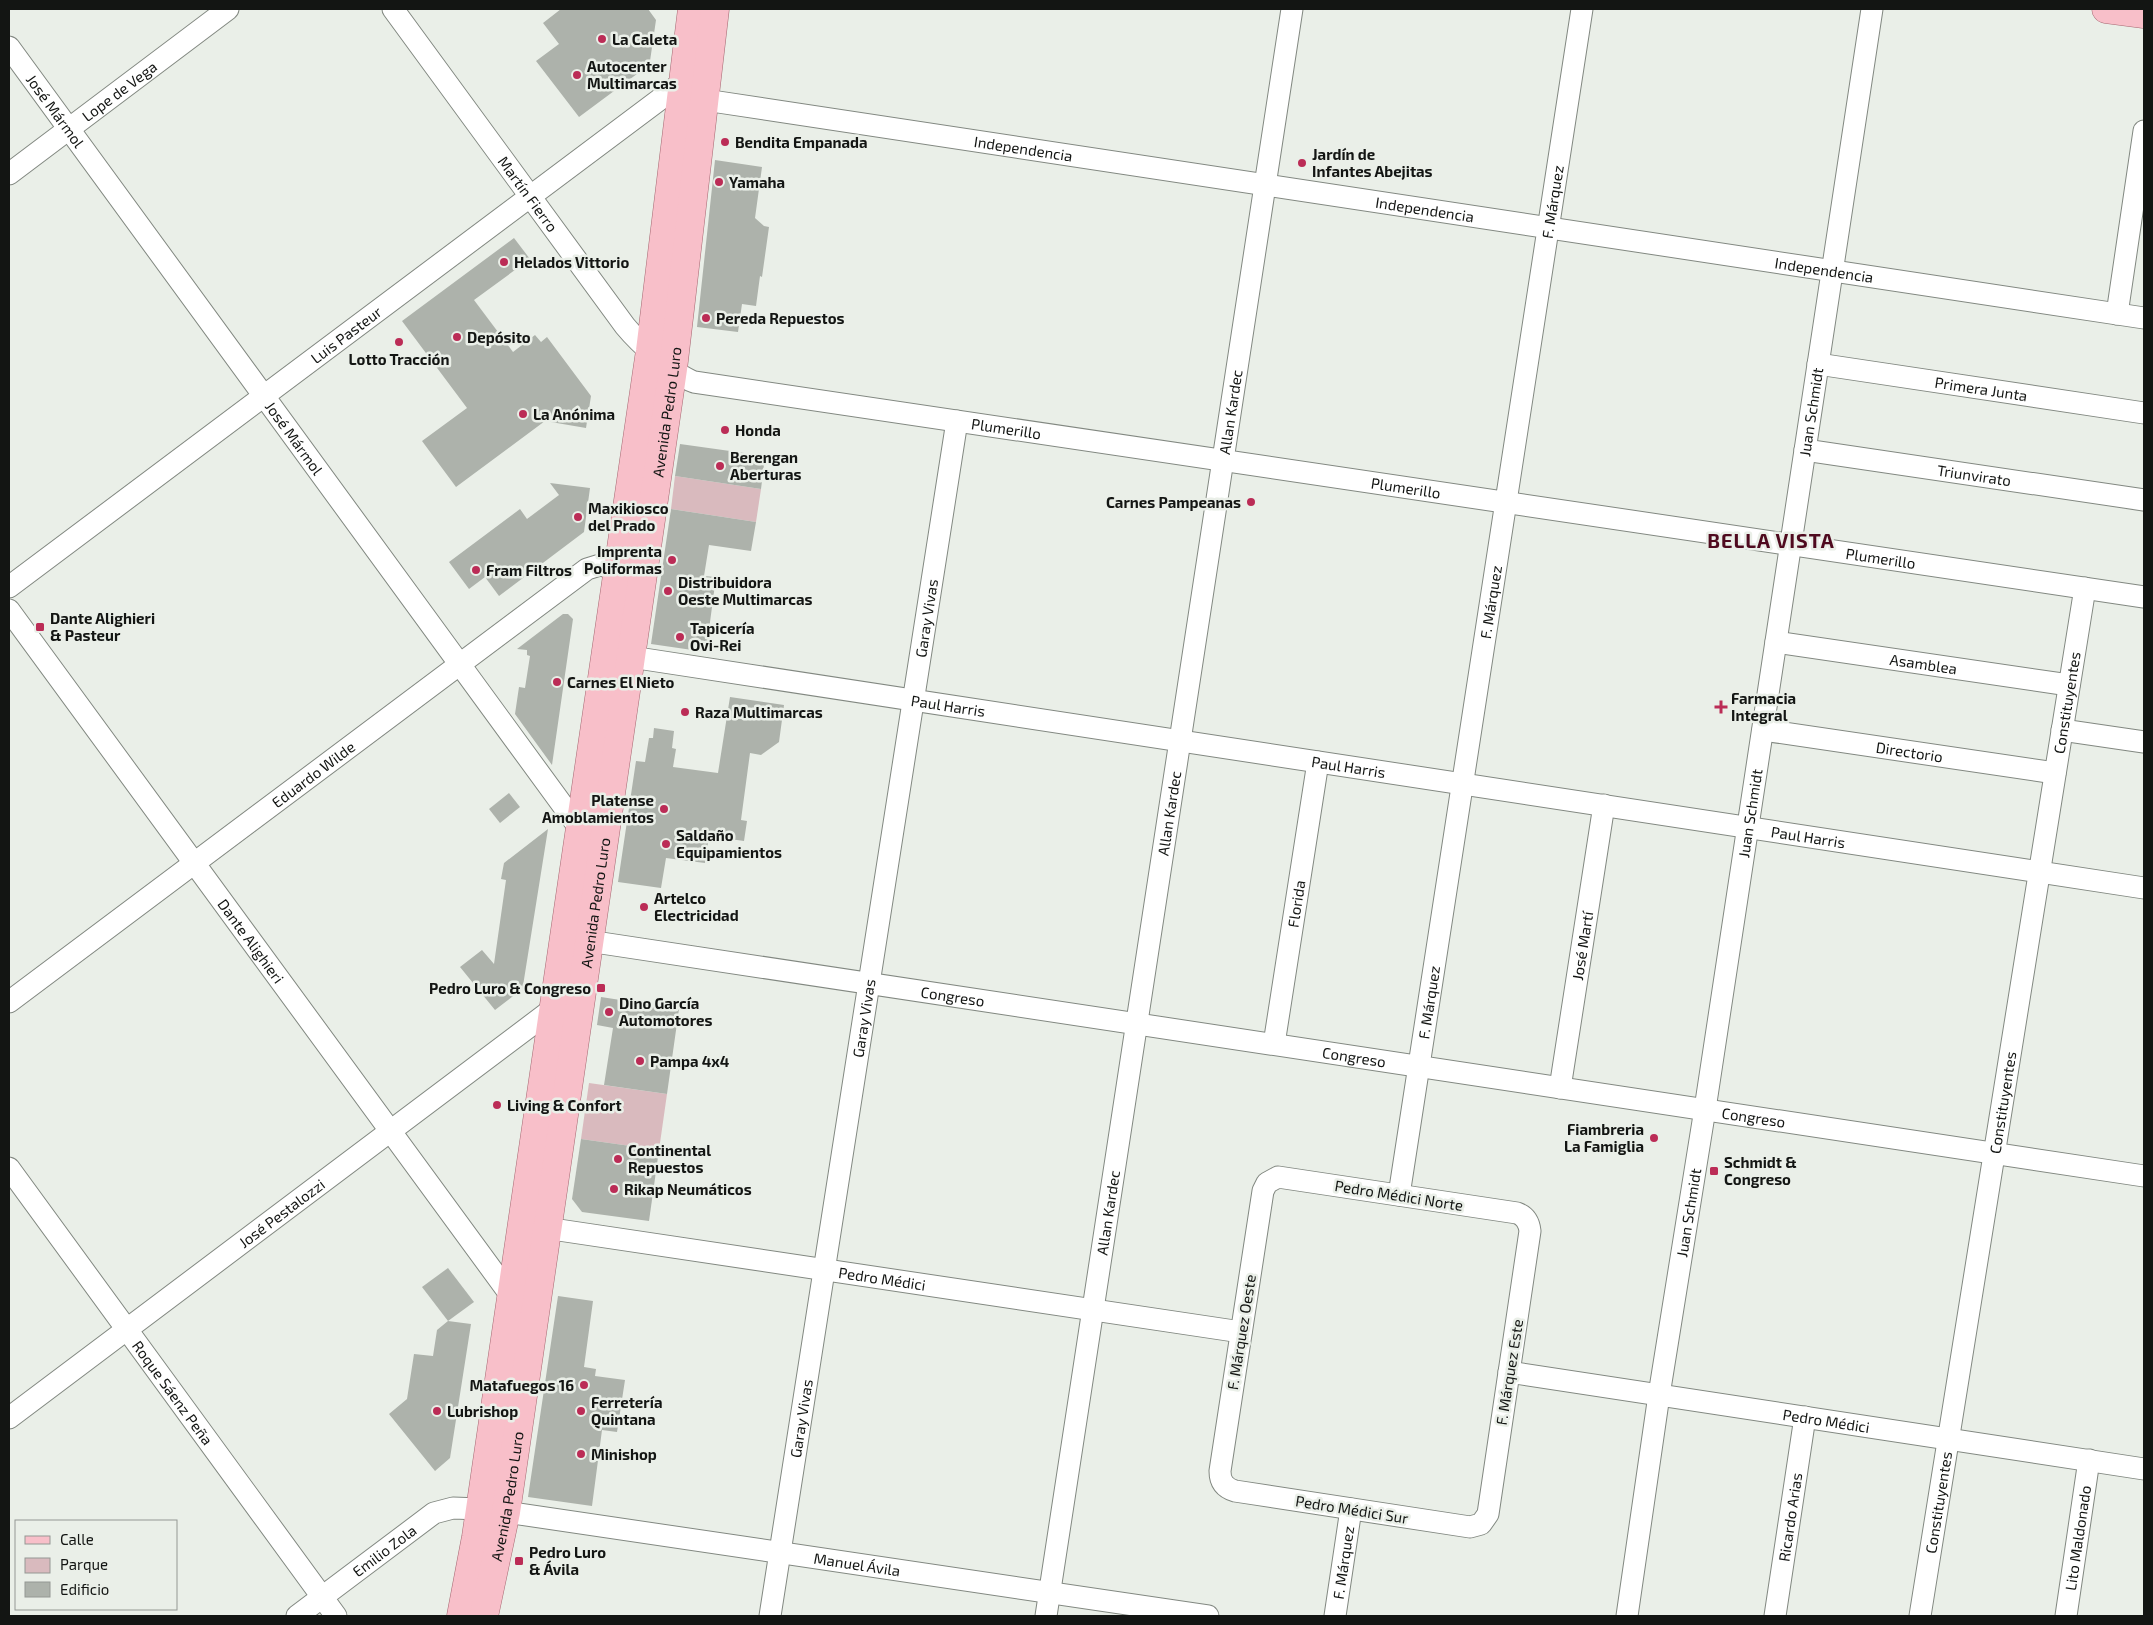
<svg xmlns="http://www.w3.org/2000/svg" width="2153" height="1625" viewBox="0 0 2153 1625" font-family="'Exo 2',sans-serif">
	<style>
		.green { fill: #d9babe }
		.building { fill: #adb2ab }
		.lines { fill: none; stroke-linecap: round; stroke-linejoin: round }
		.minor-casing { stroke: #828881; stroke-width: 23 }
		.major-casing { stroke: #a56872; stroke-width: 29 }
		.minor { stroke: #fff; stroke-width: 21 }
		.major { stroke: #f8bfc9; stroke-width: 28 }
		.poi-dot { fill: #bb2c56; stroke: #eaefe8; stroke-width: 2 }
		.labels { text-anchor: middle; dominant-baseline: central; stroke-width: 5; stroke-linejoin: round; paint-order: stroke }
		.poi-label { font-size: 15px; font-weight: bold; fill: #131513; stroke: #eaefe8; text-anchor: start }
		.street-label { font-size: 15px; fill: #131513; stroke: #eaefe8 }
		.district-label { font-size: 20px; font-weight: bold; letter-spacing: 1px; fill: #4f0a1f; stroke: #eaefe8 }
	</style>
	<rect width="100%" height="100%" fill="#eaefe8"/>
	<!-- green -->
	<g class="green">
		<polygon points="675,476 761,489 756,522 671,509"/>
		<polygon points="589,1083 667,1094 659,1150 581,1139"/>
	</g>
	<!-- building -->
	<g class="building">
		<polygon points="561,9 648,9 656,20 650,61 645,68 579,117 536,61 559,44 543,23"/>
		<polygon points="715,160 762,167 755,218 764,226 769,227 762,277 760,276 756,306 742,304 738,332 697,327"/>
		<polygon points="514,238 530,259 474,300 513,352 535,335 541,342 547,337 591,396 586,428 545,421 456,487 422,441 467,408 402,321"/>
		<polygon points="680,444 765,456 761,489 675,476"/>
		<polygon points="550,483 590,488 584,532 499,596 485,577 469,589 449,562 520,509 527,519 559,495"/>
		<polygon points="671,509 756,522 751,551 709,545 704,576 716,577 706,652 651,644"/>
		<polygon points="563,614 568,614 573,619 552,765 515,714 519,687 525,688 530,656 527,655 527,650 517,649"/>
		<polygon points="730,697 784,705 779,742 761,755 750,753 741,820 747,821 744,841 709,836 705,863 666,858 661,888 618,882 636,761 645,762 649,738 653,738 654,728 674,731 672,748 676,749 673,767 718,773"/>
		<polygon points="509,793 520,807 500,823 489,809"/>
		<polygon points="548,829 522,992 517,993 495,1010 460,967 482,950 494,964 506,880 501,879 504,863"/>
		<polygon points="601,997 679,1009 667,1094 604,1085 613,1028 597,1025"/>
		<polygon points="581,1139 659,1150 649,1221 582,1212 572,1199"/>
		<polygon points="448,1268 474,1302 448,1321 422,1287"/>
		<polygon points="558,1296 593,1301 584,1367 596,1369 595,1376 625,1380 617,1432 602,1430 592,1506 528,1497"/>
		<polygon points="448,1321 471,1324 450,1458 435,1471 389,1414 407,1399 414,1354 433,1356 437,1330"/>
	</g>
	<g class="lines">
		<!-- minor casing -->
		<g class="minor-casing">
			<g id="minor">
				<path id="s1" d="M393 9 625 326C639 343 673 374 694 382L2144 597"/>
				<path id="s2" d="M9 47 580 829"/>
				<path id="s3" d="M705 100 2144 318"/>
				<path id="s4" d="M9 174 228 9"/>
				<polyline points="2117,314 2144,131"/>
				<path id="s5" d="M1818 364 2144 413"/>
				<path id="s6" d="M1805 450 2144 500"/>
				<path id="s7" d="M9 587 683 82"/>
				<path id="s8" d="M9 610 517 1304"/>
				<path id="s9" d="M1776 642 2069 685"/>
				<path id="s10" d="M629 643 631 657 2144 888"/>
				<path id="s11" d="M1763 730 2055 773"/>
				<polyline points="2062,730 2144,742"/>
				<path id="s12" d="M575 939 2144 1176"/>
				<path id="s13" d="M9 1002 587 569 600 565 609 567 617 580V589"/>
				<path id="s14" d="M1274 1044 1318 762"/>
				<path id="s15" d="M1560 1088 1604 805"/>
				<path id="s16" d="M9 1168 336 1616"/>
				<path d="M1278 1177 1517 1213C1525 1216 1529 1222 1530 1231L1488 1514 1481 1524 1470 1527 1235 1491C1225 1488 1220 1482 1220 1471L1263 1191 1267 1183Z"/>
				<path id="s17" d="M1399 1195 1582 9"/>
				<path id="s18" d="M532 1226 1241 1332"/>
				<path id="s19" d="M1509 1372 2144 1469"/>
				<path id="s20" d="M9 1418 554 1008"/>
				<path id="s21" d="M506 1512 1208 1616"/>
				<path id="s22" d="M297 1616 434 1513 453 1508 480 1509"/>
				<path id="s23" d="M770 1616 957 421"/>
				<path id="s24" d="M1046 1616 1292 9"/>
				<path id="s25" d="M1335 1616 1351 1509"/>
				<path id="s26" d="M1627 1616 1659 1395 1705 1109 1872 9"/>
				<path id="s27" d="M1775 1616 1805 1417"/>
				<path id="s28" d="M1920 1616 2085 588"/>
				<path id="s29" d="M2066 1616 2089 1460"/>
			</g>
		</g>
		<!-- major casing -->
		<g class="major-casing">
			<g id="major">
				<polyline points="2106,9 2144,14"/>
				<polyline points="461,1616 476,1537 650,351 692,9"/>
				<path id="s30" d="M484 1616 506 1512 673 369 715 9"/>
			</g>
		</g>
		<!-- minor -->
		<use href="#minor" class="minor"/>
		<!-- major -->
		<use href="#major" class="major"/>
	</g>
	<!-- markers -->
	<g class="poi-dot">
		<circle cx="602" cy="39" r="5"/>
		<circle cx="577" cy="75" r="5"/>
		<circle cx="725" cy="142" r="5"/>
		<circle cx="1302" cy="163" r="5"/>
		<circle cx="719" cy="182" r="5"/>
		<circle cx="504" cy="262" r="5"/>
		<circle cx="706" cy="318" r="5"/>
		<circle cx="457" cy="337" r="5"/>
		<circle cx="399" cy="342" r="5"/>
		<circle cx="523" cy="414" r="5"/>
		<circle cx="725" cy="430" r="5"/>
		<circle cx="720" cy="466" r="5"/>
		<circle cx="1251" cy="502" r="5"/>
		<circle cx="578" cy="517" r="5"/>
		<circle cx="672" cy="560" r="5"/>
		<circle cx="476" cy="570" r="5"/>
		<circle cx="668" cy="591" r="5"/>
		<rect x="35" y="622" width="10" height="10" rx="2.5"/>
		<circle cx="680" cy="637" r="5"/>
		<circle cx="557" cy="682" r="5"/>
		<path d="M1718.5 699.5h5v5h5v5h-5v5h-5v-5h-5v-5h5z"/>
		<circle cx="685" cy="712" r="5"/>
		<circle cx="664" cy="809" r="5"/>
		<circle cx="666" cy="844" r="5"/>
		<circle cx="644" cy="907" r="5"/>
		<rect x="596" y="983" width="10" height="10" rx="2.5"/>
		<circle cx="609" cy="1012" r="5"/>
		<circle cx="640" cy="1061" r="5"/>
		<circle cx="497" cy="1105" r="5"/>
		<circle cx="1654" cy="1138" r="5"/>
		<circle cx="618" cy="1159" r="5"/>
		<rect x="1709" y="1166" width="10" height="10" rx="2.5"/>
		<circle cx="614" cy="1189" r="5"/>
		<circle cx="584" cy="1385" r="5"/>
		<circle cx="437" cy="1411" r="5"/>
		<circle cx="581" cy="1411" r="5"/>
		<circle cx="581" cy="1454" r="5"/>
		<rect x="514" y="1556" width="10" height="10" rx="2.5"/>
	</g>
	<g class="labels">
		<!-- poi labels -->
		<g class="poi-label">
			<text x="612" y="39">La Caleta</text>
			<text x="587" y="66">Autocenter<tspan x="587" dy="17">Multimarcas</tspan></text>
			<text x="735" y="142">Bendita Empanada</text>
			<text x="1312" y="154">Jardín de<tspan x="1312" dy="17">Infantes Abejitas</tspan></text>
			<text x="729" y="182">Yamaha</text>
			<text x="514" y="262">Helados Vittorio</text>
			<text x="716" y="318">Pereda Repuestos</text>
			<text x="467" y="337">Depósito</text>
			<text x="399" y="359" text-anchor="middle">Lotto Tracción</text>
			<text x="533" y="414">La Anónima</text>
			<text x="735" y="430">Honda</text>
			<text x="730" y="457">Berengan<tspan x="730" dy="17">Aberturas</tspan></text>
			<text x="1241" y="502" text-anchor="end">Carnes Pampeanas</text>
			<text x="588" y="508">Maxikiosco<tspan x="588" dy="17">del Prado</tspan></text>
			<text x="662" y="551" text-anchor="end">Imprenta<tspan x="662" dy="17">Poliformas</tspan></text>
			<text x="486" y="570">Fram Filtros</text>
			<text x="678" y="582">Distribuidora<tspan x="678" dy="17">Oeste Multimarcas</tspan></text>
			<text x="50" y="618">Dante Alighieri<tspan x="50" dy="17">&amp; Pasteur</tspan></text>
			<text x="690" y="628">Tapicería<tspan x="690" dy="17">Ovi-Rei</tspan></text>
			<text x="567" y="682">Carnes El Nieto</text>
			<text x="1731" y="698">Farmacia<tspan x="1731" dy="17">Integral</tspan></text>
			<text x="695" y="712">Raza Multimarcas</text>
			<text x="654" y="800" text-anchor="end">Platense<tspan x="654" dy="17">Amoblamientos</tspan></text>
			<text x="676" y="835">Saldaño<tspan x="676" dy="17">Equipamientos</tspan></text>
			<text x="654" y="898">Artelco<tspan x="654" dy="17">Electricidad</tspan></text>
			<text x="591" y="988" text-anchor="end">Pedro Luro &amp; Congreso</text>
			<text x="619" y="1003">Dino García<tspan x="619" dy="17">Automotores</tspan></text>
			<text x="650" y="1061">Pampa 4x4</text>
			<text x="507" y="1105">Living &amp; Confort</text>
			<text x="1644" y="1129" text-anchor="end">Fiambreria<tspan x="1644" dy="17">La Famiglia</tspan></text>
			<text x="628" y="1150">Continental<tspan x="628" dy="17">Repuestos</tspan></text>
			<text x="1724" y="1162">Schmidt &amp;<tspan x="1724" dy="17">Congreso</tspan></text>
			<text x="624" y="1189">Rikap Neumáticos</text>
			<text x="574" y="1385" text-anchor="end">Matafuegos 16</text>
			<text x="591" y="1402">Ferretería<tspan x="591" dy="17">Quintana</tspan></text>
			<text x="447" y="1411">Lubrishop</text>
			<text x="591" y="1454">Minishop</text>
			<text x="529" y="1552">Pedro Luro<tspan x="529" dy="17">&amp; Ávila</tspan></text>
		</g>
		<!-- street labels -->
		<g class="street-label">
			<text stroke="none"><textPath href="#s4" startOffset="138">Lope de Vega</textPath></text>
			<text stroke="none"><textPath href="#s2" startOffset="79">José Mármol</textPath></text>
			<text stroke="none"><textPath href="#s3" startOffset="322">Independencia</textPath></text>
			<text stroke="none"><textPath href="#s1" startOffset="229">Martín Fierro</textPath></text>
			<text stroke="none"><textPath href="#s17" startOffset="1005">F. Márquez</textPath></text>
			<text stroke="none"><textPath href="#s3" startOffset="728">Independencia</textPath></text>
			<text stroke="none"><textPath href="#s3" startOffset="1132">Independencia</textPath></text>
			<text stroke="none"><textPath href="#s7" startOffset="421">Luis Pasteur</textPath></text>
			<text stroke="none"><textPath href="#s5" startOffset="165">Primera Junta</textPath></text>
			<text stroke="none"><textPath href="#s24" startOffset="1218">Allan Kardec</textPath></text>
			<text stroke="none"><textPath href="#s26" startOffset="1218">Juan Schmidt</textPath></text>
			<text stroke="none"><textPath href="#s30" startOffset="1218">Avenida Pedro Luro</textPath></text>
			<text stroke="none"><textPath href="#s1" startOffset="798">Plumerillo</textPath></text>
			<text stroke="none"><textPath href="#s2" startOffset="484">José Mármol</textPath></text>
			<text stroke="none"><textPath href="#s6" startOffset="171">Triunvirato</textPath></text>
			<text stroke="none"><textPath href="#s1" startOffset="1202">Plumerillo</textPath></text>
			<text stroke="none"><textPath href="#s1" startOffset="1682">Plumerillo</textPath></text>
			<text stroke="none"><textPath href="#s17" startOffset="600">F. Márquez</textPath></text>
			<text stroke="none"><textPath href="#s23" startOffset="1010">Garay Vivas</textPath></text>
			<text stroke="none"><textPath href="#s9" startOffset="149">Asamblea</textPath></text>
			<text stroke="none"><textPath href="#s28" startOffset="925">Constituyentes</textPath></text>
			<text stroke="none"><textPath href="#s10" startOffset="335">Paul Harris</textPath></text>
			<text stroke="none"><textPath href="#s11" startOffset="148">Directorio</textPath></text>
			<text stroke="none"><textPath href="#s10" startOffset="740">Paul Harris</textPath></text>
			<text stroke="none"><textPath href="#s13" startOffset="380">Eduardo Wilde</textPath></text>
			<text stroke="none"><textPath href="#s24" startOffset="812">Allan Kardec</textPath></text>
			<text stroke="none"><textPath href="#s26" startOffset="812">Juan Schmidt</textPath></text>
			<text stroke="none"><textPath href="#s10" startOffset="1205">Paul Harris</textPath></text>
			<text stroke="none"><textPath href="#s30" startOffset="722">Avenida Pedro Luro</textPath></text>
			<text stroke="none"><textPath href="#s14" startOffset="142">Florida</textPath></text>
			<text stroke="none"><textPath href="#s8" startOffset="410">Dante Alighieri</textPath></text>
			<text stroke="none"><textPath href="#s15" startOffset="144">José Martí</textPath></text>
			<text stroke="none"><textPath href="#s12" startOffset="382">Congreso</textPath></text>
			<text stroke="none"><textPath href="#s17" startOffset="195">F. Márquez</textPath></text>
			<text stroke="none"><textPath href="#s23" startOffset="605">Garay Vivas</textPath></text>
			<text stroke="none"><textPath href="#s12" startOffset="788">Congreso</textPath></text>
			<text stroke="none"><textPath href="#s28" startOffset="520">Constituyentes</textPath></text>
			<text stroke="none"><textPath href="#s12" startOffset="1192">Congreso</textPath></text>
			<text transform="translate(1399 1195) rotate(9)">Pedro Médici Norte</text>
			<text stroke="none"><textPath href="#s20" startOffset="341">José Pestalozzi</textPath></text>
			<text stroke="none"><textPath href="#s24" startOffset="408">Allan Kardec</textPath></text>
			<text stroke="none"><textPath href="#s26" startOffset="408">Juan Schmidt</textPath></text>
			<text stroke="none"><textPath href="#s18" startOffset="354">Pedro Médici</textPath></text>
			<text transform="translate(1241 1332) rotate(-81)">F. Márquez Oeste</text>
			<text transform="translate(1509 1372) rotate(-81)">F. Márquez Este</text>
			<text stroke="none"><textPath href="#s16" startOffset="278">Roque Sáenz Peña</textPath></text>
			<text stroke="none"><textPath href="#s23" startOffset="200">Garay Vivas</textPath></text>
			<text stroke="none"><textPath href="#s19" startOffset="321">Pedro Médici</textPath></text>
			<text stroke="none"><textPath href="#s30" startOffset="122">Avenida Pedro Luro</textPath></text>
			<text stroke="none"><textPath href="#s28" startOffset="115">Constituyentes</textPath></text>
			<text transform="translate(1352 1509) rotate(9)">Pedro Médici Sur</text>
			<text stroke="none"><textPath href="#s27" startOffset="100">Ricardo Arias</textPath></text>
			<text stroke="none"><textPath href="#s29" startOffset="79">Lito Maldonado</textPath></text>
			<text stroke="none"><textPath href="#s22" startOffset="109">Emilio Zola</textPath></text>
			<text stroke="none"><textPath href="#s25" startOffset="54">F. Márquez</textPath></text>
			<text stroke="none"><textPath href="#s21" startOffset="355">Manuel Ávila</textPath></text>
		</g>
		<!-- district labels -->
		<g class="district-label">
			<text x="1771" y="540">BELLA VISTA</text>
		</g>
	</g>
	<!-- border -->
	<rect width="2153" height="1625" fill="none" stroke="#131513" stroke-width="20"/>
	<!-- legend -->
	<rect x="15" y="1520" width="162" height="90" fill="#eaefe8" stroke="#949893"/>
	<rect x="25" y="1536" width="25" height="8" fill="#f8bfc9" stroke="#949893"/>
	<text x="60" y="1545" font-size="15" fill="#131513">Calle</text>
	<rect x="25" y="1558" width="25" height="15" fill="#d9babe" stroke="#949893"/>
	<text x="60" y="1570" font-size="15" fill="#131513">Parque</text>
	<rect x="25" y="1582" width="25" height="15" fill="#adb2ab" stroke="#949893"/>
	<text x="60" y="1595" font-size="15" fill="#131513">Edificio</text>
</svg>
